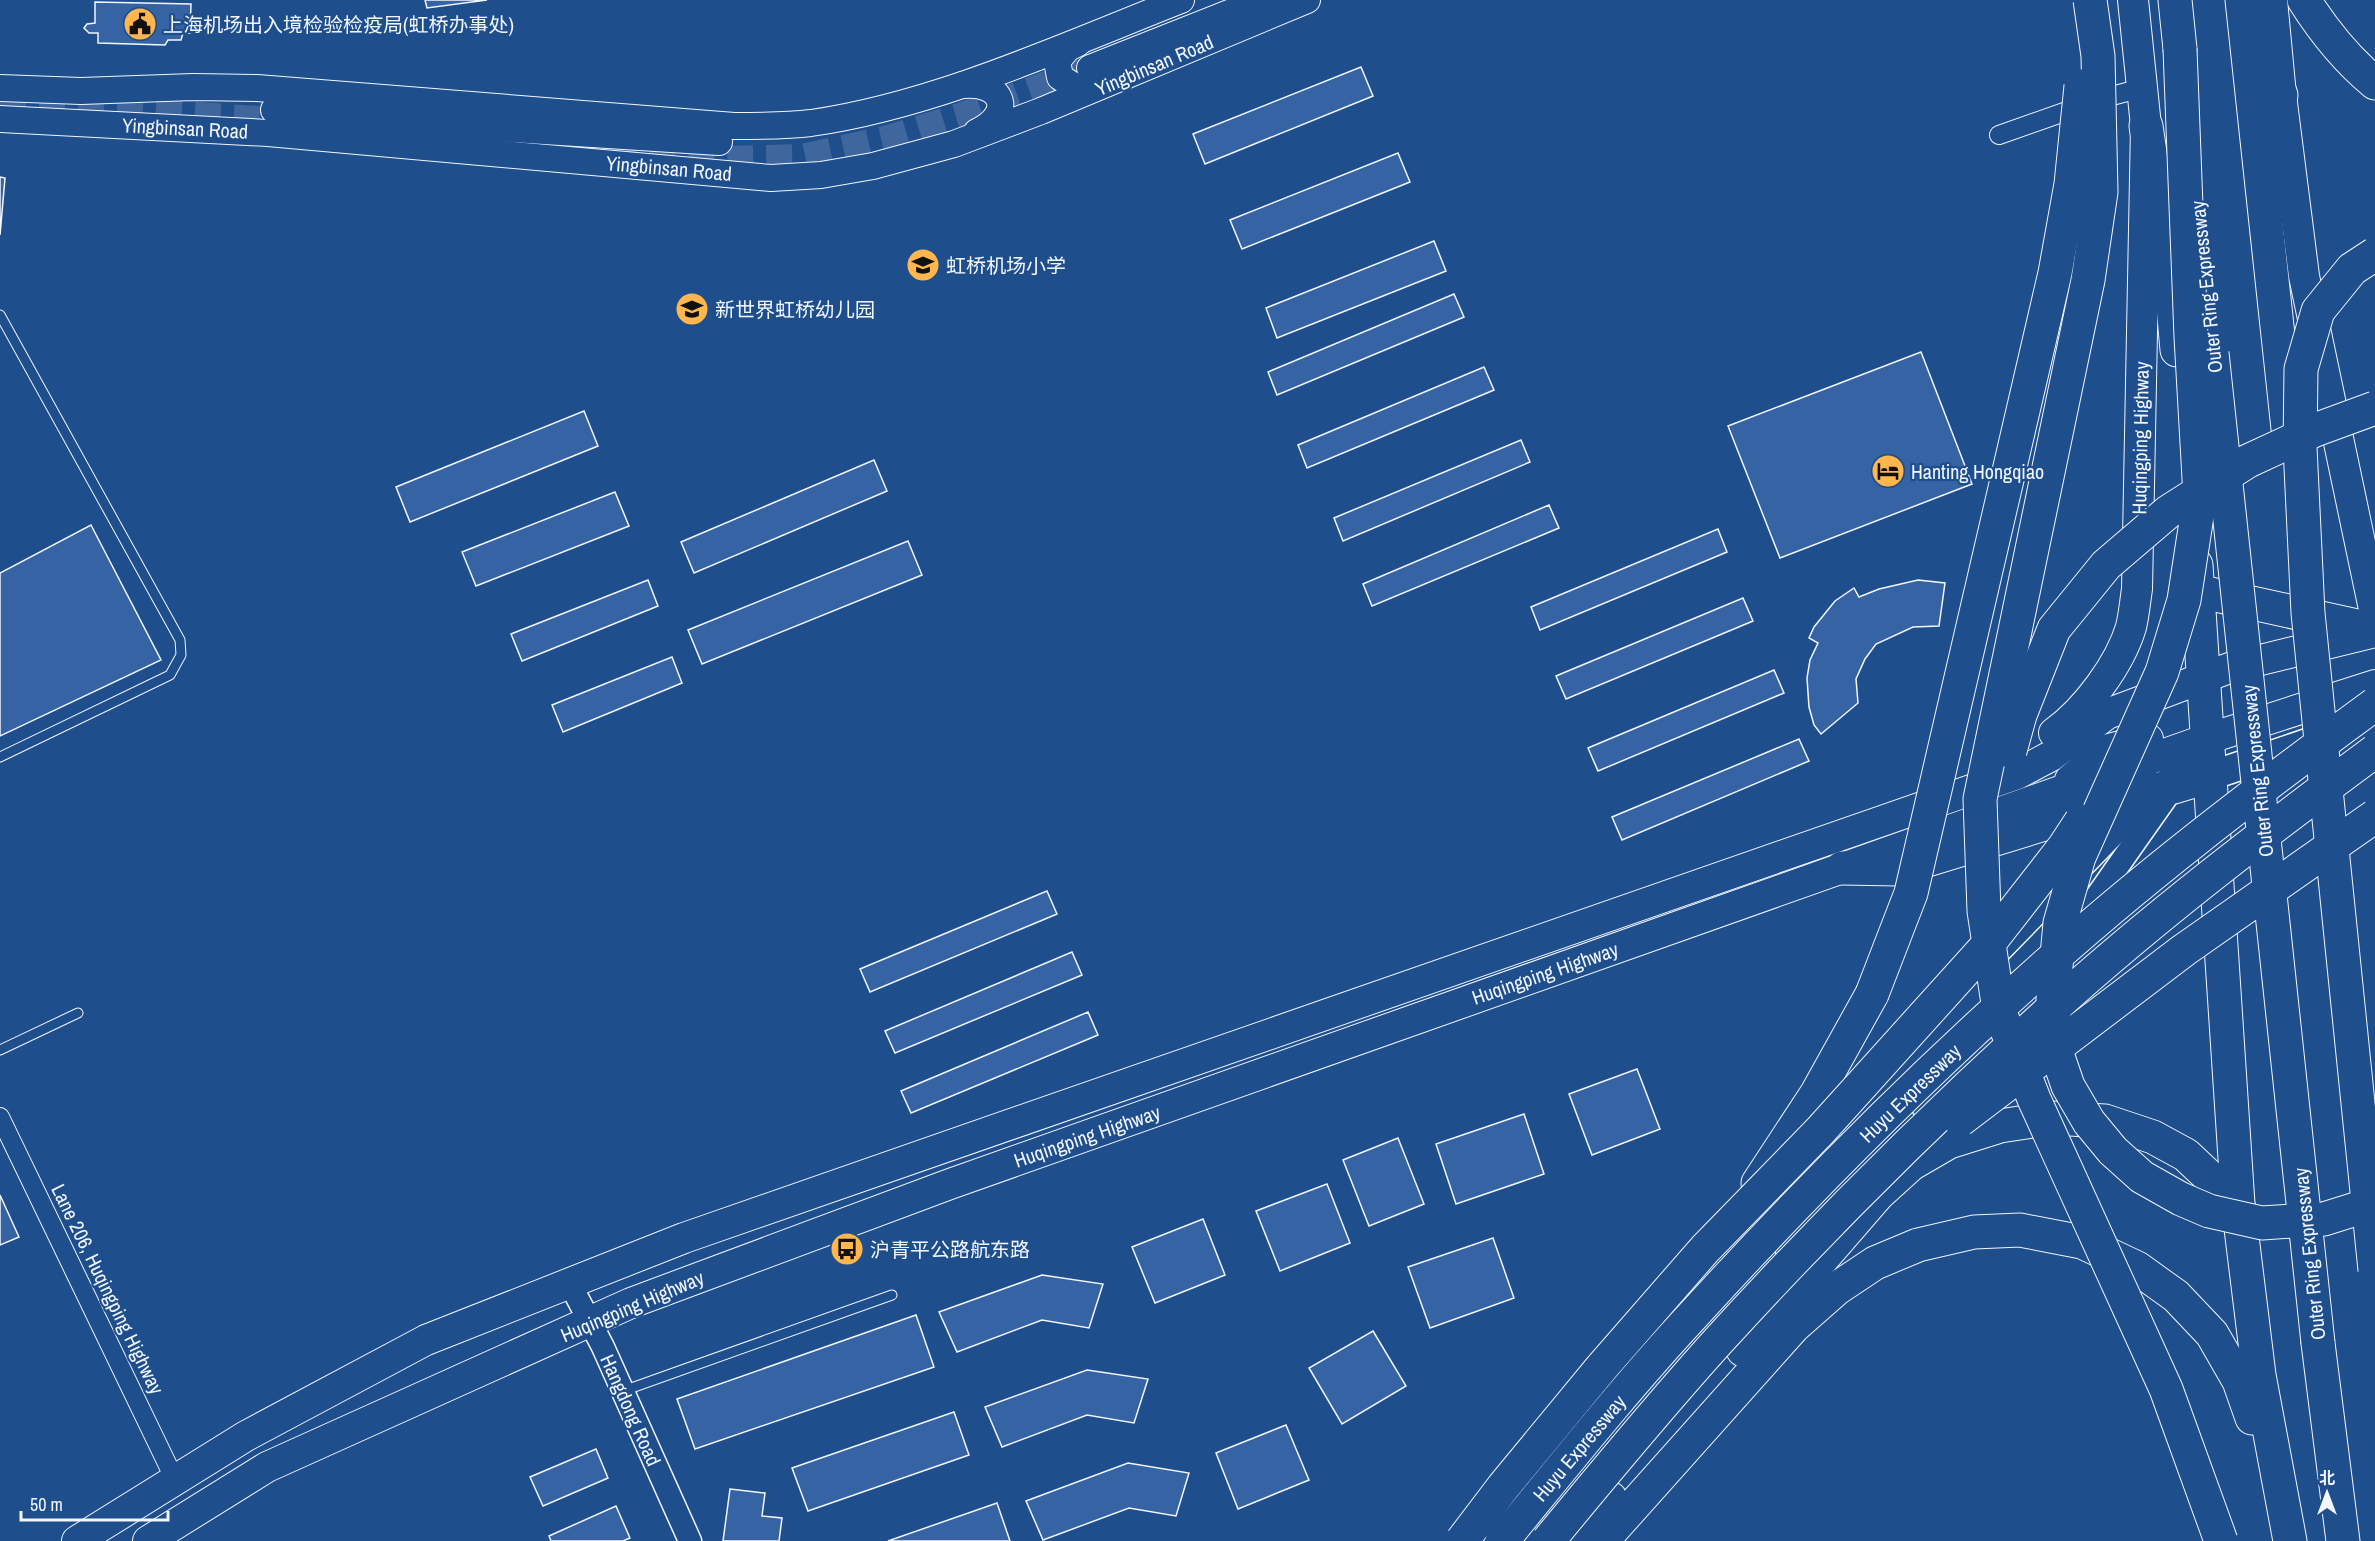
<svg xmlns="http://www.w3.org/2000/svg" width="2375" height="1541" viewBox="0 0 2375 1541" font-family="'Archivo Narrow','Noto Sans SC',sans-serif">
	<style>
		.building { fill: #3563a3; stroke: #f2f6ff; stroke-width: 1.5 }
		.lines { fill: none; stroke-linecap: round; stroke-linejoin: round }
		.secondary-tunnel { stroke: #3f679d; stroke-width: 26; stroke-dasharray: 26 13; stroke-linecap: butt }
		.service-casing { stroke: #f2f6ff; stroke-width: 11 }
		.minor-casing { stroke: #f2f6ff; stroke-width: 20 }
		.tertiary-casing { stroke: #f2f6ff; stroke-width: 25 }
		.secondary-casing { stroke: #f2f6ff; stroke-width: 28 }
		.primary-casing { stroke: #f2f6ff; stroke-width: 31 }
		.trunk-casing { stroke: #f2f6ff; stroke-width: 32 }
		.motorway-casing { stroke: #f2f6ff; stroke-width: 35 }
		.service { stroke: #1f4e8c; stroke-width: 9 }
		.minor { stroke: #1f4e8c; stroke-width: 18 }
		.tertiary { stroke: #1f4e8c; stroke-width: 22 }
		.secondary { stroke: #1f4e8c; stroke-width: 26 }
		.primary { stroke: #1f4e8c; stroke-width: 28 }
		.trunk { stroke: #1f4e8c; stroke-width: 30 }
		.motorway { stroke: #1f4e8c; stroke-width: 33 }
		.motorway-bridge-casing { stroke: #f2f6ff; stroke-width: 35; stroke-linecap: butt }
		.motorway-bridge { stroke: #1f4e8c; stroke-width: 33 }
		.labels { text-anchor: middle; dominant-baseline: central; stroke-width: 4.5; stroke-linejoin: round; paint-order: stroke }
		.poi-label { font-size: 20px; fill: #f2f6ff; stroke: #1f4e8c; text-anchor: start }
		.street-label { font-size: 20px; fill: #f2f6ff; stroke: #1f4e8c }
	</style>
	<rect width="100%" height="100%" fill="#1f4e8c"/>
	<!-- building -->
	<g class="building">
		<polygon points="425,0 487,0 427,8"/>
		<polygon points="95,2 191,4 190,33 183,33 181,40 168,40 165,45 98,43 98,33 89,33 84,28 87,24 95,23"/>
		<polygon points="1361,67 1373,96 1205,164 1193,134"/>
		<polygon points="1398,153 1410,182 1242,249 1230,220"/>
		<polygon points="0,177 5,178 0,235"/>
		<polygon points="1434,241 1446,271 1277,338 1266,308"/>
		<polygon points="1454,294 1464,317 1277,395 1268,372"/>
		<polygon points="1921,352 1972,484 1780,558 1728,426"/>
		<polygon points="1484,367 1494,390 1307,468 1298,445"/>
		<polygon points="584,411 598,446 410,522 396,487"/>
		<polygon points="1521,440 1530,462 1343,541 1334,518"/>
		<polygon points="874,460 887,491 694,573 681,542"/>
		<polygon points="615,492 629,526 476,586 462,552"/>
		<polygon points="1549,505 1559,528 1372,606 1363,584"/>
		<polygon points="91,525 161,660 0,736 0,573"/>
		<polygon points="1718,529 1727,552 1540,630 1531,607"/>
		<polygon points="908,541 922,575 702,664 688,630"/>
		<polygon points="648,580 658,606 522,661 511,634"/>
		<polygon points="1918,580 1945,583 1939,626 1913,627 1876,644 1865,659 1856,679 1858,703 1821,734 1814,725 1809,707 1807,678 1810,660 1818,643 1809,638 1814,627 1835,601 1854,588 1859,597 1879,589"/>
		<polygon points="1743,598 1753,621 1566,699 1556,676"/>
		<polygon points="672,657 682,683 563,732 552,705"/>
		<polygon points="1774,670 1784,693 1598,771 1588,748"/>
		<polygon points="1799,739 1809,761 1622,840 1612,817"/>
		<polygon points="1047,891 1057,914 870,992 860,969"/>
		<polygon points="1072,952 1082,975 895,1053 885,1031"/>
		<polygon points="1088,1012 1098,1035 911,1113 901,1091"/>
		<polygon points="1637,1069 1660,1129 1592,1155 1569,1094"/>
		<polygon points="1524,1114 1544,1174 1456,1204 1436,1144"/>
		<polygon points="1398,1138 1424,1204 1369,1226 1343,1160"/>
		<polygon points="1327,1184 1350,1243 1280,1271 1256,1211"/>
		<polygon points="0,1195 19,1237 0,1245"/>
		<polygon points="1203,1219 1225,1275 1155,1303 1132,1247"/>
		<polygon points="1493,1238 1514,1298 1430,1328 1408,1267"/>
		<polygon points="1042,1275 1103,1284 1089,1328 1042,1320 957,1352 939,1312"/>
		<polygon points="916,1315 934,1367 695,1449 677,1399"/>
		<polygon points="1373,1331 1406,1386 1342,1424 1309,1368"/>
		<polygon points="1087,1370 1148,1379 1134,1423 1087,1415 1002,1447 985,1407"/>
		<polygon points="954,1412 969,1455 808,1511 792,1468"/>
		<polygon points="1286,1425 1309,1480 1238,1509 1216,1453"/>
		<polygon points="596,1449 608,1478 543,1506 530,1477"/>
		<polygon points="1128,1463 1189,1473 1176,1516 1129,1508 1043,1540 1026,1501"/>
		<polygon points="730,1489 765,1493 762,1516 782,1518 779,1541 723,1541"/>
		<polygon points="997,1503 1010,1541 888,1541"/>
		<polygon points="616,1506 630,1538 623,1541 551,1541 549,1536"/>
	</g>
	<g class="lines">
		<!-- secondary-tunnel -->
		<g class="secondary-tunnel">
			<polyline points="0,104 56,105 299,122"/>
			<polyline points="533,142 724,159 802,157 885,139 960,116 1082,71"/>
		</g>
		<!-- service casing -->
		<g class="service-casing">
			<g id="service">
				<polyline points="0,315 180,640 181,655 170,675 0,757"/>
				<polyline points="0,1050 78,1013"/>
				<polyline points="623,1391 892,1295"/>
			</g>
		</g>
		<!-- minor casing -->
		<g class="minor-casing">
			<g id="minor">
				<polyline points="1999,135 2104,98 2142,88"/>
				<polyline points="0,1117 175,1480"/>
			</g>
		</g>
		<!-- tertiary casing -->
		<g class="tertiary-casing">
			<g id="tertiary">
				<polyline points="2075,927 2170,792"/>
				<polyline points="1999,952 2204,742"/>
				<polyline points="1785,1246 1903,1119"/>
				<polyline points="569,1282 603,1347 690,1541"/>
			</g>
		</g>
		<!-- secondary casing -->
		<g class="secondary-casing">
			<g id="secondary">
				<polyline points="1078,43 1068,48 1057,61 1060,77 1075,87 1100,86"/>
				<polyline points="1090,68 1262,0"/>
				<path d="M963 85C1004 81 1015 114 977 132"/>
				<path d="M0 88 81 91 193 87 257 88 734 126C760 126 785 126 811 123 936 105 1064 46 1181 0"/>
				<polyline points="274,110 463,126 719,142"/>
				<polyline points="0,119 268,133 771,178 821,175 873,166 954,144 1041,111 1307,0"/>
			</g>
		</g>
		<!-- primary casing -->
		<g class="primary-casing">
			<polyline id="primary" points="2210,776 2319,739"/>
		</g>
		<!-- trunk casing -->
		<g class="trunk-casing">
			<g id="trunk">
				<polyline points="2272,0 2281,95 2304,276 2375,614"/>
				<path d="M2054 733C2086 710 2120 664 2131 627 2134 615 2135 602 2137 589L2146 126 2133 0"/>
				<polyline points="2070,780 2105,750 2148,739"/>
				<polyline points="77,1541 246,1436 426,1340 684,1238 2017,774 2051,756 2107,714 2232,667 2375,632"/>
				<polyline points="148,1541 267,1467 631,1303 950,1184 2207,739 2375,685"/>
			</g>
		</g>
		<!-- motorway casing -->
		<g class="motorway-casing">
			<g id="motorway">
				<polyline points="2175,0 2180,49"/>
				<polyline points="2242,0 2289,438"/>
				<path d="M2304 0C2323 30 2347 60 2375 83"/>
				<polyline points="2257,32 2281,95"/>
				<polyline points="2146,126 2173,306 2177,350"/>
				<polyline points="2196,565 2238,1204 2259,1375 2290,1541"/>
				<polyline points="2211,594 2375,630"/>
				<polyline points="1842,868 1898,869 2158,789 2174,787 2210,776"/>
				<polyline points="1758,1183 1817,1093 1872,994"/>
				<polyline points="2318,1343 2343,1541"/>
				<polyline points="1743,1350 1878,1194 1911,1164 1949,1142 2000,1126 2052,1118 2105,1121 2153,1137 2186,1155 2238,1204"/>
				<polyline points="1571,1541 1610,1498"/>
				<polyline points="1602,1541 1794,1326 1836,1289 1875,1263 1918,1245 1974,1232 2020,1230 2082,1242 2137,1268 2176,1296 2212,1334 2239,1381 2252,1418"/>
			</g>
		</g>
		<!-- service -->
		<use href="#service" class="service"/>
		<!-- minor -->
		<use href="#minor" class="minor"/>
		<!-- tertiary -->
		<use href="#tertiary" class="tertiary"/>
		<!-- secondary -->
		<use href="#secondary" class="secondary"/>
		<!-- primary -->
		<use href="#primary" class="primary"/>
		<!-- trunk -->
		<use href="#trunk" class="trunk"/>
		<!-- motorway -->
		<use href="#motorway" class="motorway"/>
		<!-- motorway-bridge casing -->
		<g class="motorway-bridge-casing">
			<g id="motorway-bridge">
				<polyline points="2090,0 2098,56 2101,192 2088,280 1980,799 1984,911 1999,1010 2034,1099 2166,1389 2221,1541"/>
				<polyline points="2180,49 2191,337 2200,496 2184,600 2162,672 2079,857 2060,923 2053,999 2055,1048 2068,1086 2089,1122 2113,1151 2142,1177 2181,1199 2209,1211 2262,1223 2324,1219 2375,1203"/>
				<polyline points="2375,254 2352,269 2318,311 2301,369 2300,447 2308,613 2375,1270"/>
				<polyline points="2212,353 2318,1343"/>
				<polyline points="2010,751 2020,715 2054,629 2106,565 2168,512 2248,461 2315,430 2375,408"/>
				<polyline points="1872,994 1911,893 2055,273 2071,184 2081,86"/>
				<polyline points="1960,1120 2184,950 2375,816"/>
				<polyline points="1462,1541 1503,1487 1602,1367 1705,1249 1820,1131 1986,947 2064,847 2081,821"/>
				<path d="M1502 1541C1565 1464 1627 1386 1695 1313 1800 1198 1911 1086 2027 982 2137 882 2255 792 2375 704"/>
				<path d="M1548 1541C1604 1473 1661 1404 1720 1339 1825 1224 1936 1114 2051 1010 2154 917 2264 833 2375 751"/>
			</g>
		</g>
		<!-- motorway-bridge -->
		<use href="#motorway-bridge" class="motorway-bridge"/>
	</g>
	<!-- icons -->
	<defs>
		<g id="civic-disc" transform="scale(1.725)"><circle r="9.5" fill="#ffb74d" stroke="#1f4e8c"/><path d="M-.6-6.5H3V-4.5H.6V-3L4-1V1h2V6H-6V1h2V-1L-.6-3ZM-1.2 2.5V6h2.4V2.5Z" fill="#111"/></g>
		<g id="school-disc" transform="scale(1.725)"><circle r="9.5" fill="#ffb74d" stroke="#1f4e8c"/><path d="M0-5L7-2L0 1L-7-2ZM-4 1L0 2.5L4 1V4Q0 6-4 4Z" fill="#111"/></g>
		<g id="hotel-disc" transform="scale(1.725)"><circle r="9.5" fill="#ffb74d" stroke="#1f4e8c"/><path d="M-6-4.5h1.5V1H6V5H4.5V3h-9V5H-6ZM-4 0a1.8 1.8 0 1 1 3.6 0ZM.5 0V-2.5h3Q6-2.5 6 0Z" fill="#111"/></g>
		<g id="bus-disc" transform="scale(1.725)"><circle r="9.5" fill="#ffb74d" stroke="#1f4e8c"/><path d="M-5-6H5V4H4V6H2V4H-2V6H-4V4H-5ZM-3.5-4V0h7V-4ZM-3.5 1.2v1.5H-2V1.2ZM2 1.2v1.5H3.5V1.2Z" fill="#111"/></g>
	</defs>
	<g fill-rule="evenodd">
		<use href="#civic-disc" x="140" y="24"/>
		<use href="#school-disc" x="923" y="265"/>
		<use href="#school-disc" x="692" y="309"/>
		<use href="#hotel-disc" x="1888" y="471"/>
		<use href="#bus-disc" x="847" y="1249"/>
	</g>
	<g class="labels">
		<!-- poi labels -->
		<g class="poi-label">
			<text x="163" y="24">上海机场出入境检验检疫局(虹桥办事处)</text>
			<text x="946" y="265">虹桥机场小学</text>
			<text x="715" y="309">新世界虹桥幼儿园</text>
			<text x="1911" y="471">Hanting Hongqiao</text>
			<text x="870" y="1249">沪青平公路航东路</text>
		</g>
		<!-- street labels -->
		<g class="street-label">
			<text transform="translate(1154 65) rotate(-23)">Yingbinsan Road</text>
			<text transform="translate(185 128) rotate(3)">Yingbinsan Road</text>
			<text transform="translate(669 168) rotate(5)">Yingbinsan Road</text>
			<text transform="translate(2206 287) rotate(-96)">Outer Ring Expressway</text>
			<text transform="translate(2140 438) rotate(-89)">Huqingping Highway</text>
			<text transform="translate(2257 771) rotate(-96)">Outer Ring Expressway</text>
			<text transform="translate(1545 973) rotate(-19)">Huqingping Highway</text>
			<text transform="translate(1910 1093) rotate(-44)">Huyu Expressway</text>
			<text transform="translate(1087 1136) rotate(-19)">Huqingping Highway</text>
			<text transform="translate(2309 1254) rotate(-96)">Outer Ring Expressway</text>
			<text transform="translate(108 1289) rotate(64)">Lane 206, Huqingping Highway</text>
			<text transform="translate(632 1306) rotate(-23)">Huqingping Highway</text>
			<text transform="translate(631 1410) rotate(66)">Hangdong Road</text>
			<text transform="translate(1579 1448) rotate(-50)">Huyu Expressway</text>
		</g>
	</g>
	<!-- north arrow -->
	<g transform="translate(2327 1493)" stroke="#1f4e8c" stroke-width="4.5" paint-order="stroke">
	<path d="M0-4.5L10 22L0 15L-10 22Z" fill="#f2f6ff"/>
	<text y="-9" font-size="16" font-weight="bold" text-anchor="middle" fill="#f2f6ff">北</text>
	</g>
	<!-- scale -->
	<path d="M21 1511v9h147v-9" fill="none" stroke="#f2f6ff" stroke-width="3"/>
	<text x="30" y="1511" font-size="18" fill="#f2f6ff" stroke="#1f4e8c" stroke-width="4.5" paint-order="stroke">50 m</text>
</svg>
